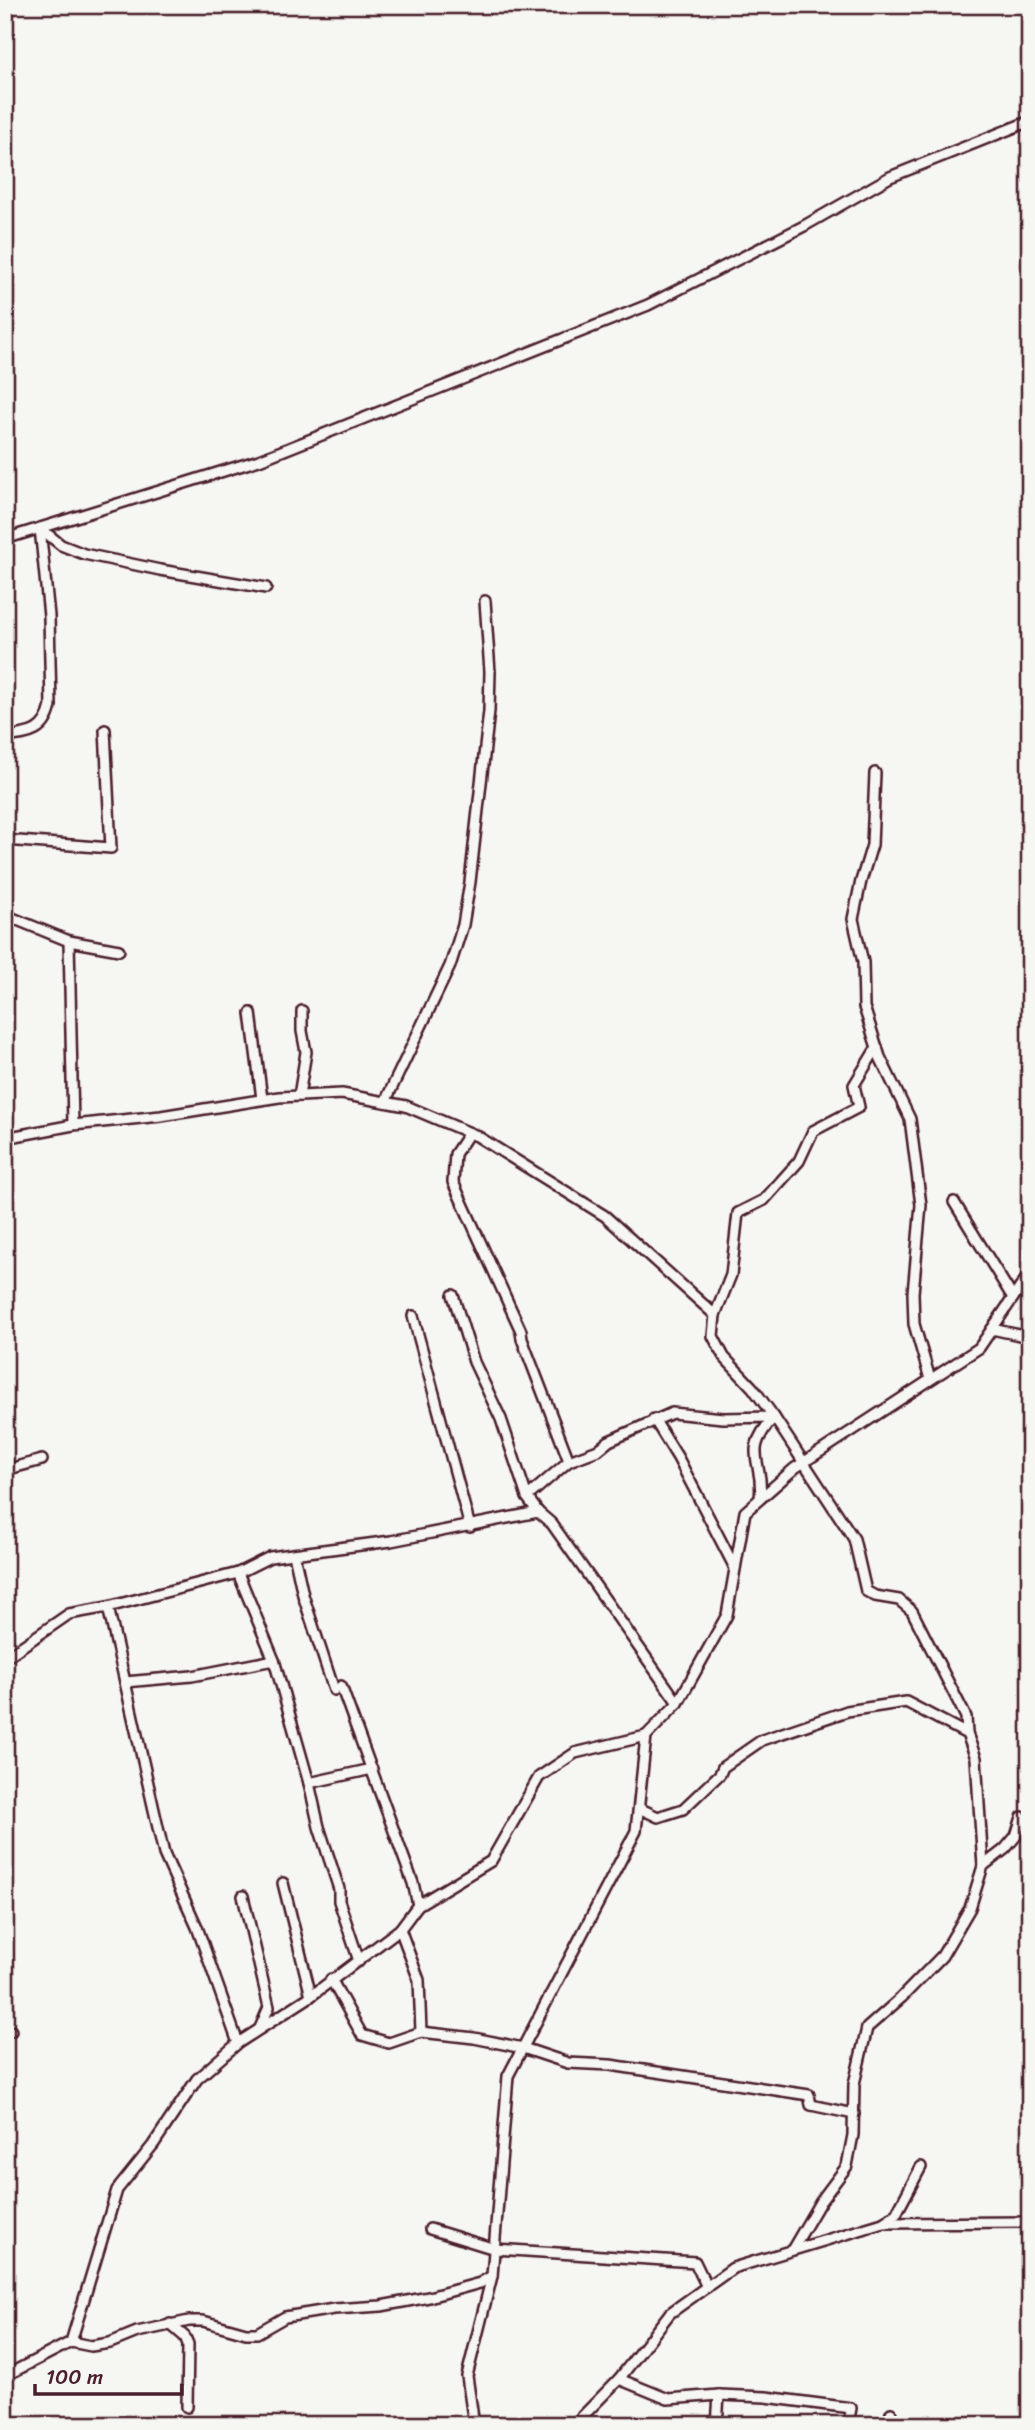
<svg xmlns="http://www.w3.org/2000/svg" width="1035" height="2430" viewBox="0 0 1035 2430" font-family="Sriracha,sans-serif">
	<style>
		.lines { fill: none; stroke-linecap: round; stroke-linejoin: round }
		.street-casing { stroke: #4a1f2b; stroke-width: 14 }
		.street { stroke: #f6f6f2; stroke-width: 9 }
	</style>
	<rect width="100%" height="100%" fill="#f6f6f2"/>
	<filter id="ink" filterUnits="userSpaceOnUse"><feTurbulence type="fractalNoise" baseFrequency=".0143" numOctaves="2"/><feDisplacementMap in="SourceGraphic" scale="14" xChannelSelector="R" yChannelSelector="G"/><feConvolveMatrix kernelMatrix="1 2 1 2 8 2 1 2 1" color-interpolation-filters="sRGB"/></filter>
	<g filter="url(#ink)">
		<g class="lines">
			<!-- street casing -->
			<g class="street-casing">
				<g id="street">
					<polyline points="5,539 259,460 648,305 804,226 890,177 1030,121"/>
					<path d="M5 737C29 734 45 733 51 706L49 616 40 528 61 545 84 554 160 570 266 588"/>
					<polyline points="875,773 872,845 861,881 853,919 863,962 864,1007 880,1057 910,1119 921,1205 913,1293 914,1324 930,1379"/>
					<polyline points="5,840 111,848 105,730"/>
					<polyline points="5,915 69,941 119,950"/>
					<polyline points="69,941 73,1125"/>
					<polyline points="251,1013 262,1099"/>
					<polyline points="877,1047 854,1085 859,1107 813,1131 799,1161 764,1200 738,1213 731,1275 715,1315 713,1336 724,1357 753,1388 774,1417 854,1539 866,1591 875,1596 899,1600 912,1611 966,1717 967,1734"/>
					<polyline points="299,1096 306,1052 302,1031 302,1011"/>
					<polyline points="385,1102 450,966 463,925 470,882 489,711 490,672 485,601"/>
					<polyline points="469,1133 455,1154 453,1182 521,1331 522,1339 569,1461"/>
					<polyline points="5,1138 73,1125 161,1116 279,1097 342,1094 406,1106 477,1136 605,1216 715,1315"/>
					<polyline points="954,1202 1013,1298"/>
					<polyline points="453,1295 474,1362 501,1419 527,1497 538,1512"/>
					<polyline points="413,1316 470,1527"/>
					<polyline points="992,1329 1024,1336 1030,1334"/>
					<polyline points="654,1419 678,1458 735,1568"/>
					<polyline points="5,1470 42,1460"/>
					<path d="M527 1497 569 1461 598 1450 609 1441 672 1413 723 1418 774 1417C740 1455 765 1460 760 1498"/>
					<polyline points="294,1554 303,1595 334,1690"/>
					<polyline points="238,1573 274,1660 309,1783"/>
					<polyline points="108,1607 164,1854 197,1927 238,2043"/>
					<polyline points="5,1658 69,1614 108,1607 238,1573 270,1557 391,1541 538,1512 552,1524 678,1703"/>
					<polyline points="125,1682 192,1676 274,1660"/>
					<polyline points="341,1686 413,1883 418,1905"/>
					<polyline points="639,1808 658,1817 683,1809 720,1774 723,1767 762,1740 847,1711 906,1702 967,1734 976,1758 983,1866"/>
					<polyline points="283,1883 311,1996"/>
					<polyline points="243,1896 269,2007 260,2028"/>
					<polyline points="400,1929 419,1980 421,2032"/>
					<polyline points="359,1961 339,1901 339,1889 319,1827 309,1783 372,1769"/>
					<polyline points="331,1979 362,2035 389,2043 421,2032 474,2038 523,2048 568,2063 610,2065 809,2095 811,2105 854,2114"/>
					<polyline points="5,2031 11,2031"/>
					<polyline points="883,2223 896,2214 921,2167"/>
					<polyline points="430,2229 495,2249 695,2262 707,2287"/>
					<polyline points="792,2250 820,2202 847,2166 853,2135 854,2084 867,2028 901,1998 942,1956 970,1908 983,1866 1005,1849 1016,1836 1022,1817"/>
					<polyline points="170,2324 185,2337 188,2344 187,2407"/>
					<polyline points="71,2342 117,2190 153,2145 197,2079 238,2043 311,1996 400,1929 418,1905 491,1861 539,1777 575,1753 646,1736"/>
					<polyline points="5,2376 71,2342 91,2346 110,2343 137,2332 189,2321 203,2321 246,2333 257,2333 285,2317 334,2309 381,2306 429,2297 480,2283 492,2276"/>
					<polyline points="619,2379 668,2399 719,2395 717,2425"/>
					<polyline points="719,2395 766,2397 851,2408 848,2425"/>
					<polyline points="474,2425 467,2376 492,2276 508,2076 636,1831 646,1736 678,1703 727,1615 745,1512 795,1468 979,1348 1030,1273"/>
					<polyline points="574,2425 619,2379 670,2313 733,2268 883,2223 1030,2222"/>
					<polyline points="889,2425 891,2413"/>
				</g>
			</g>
			<!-- street -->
			<use href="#street" class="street"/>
		</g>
	</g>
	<!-- margin -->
	<rect width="1035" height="2430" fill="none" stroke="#f6f6f2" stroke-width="28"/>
	<rect x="14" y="14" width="1007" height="2402" fill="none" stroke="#4a1f2b" stroke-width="2.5" filter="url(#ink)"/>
	<!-- scale -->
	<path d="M35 2384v10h147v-10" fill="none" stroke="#4a1f2b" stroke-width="3.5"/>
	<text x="46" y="2384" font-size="21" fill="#4a1f2b" stroke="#f6f6f2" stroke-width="5" paint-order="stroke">100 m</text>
</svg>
